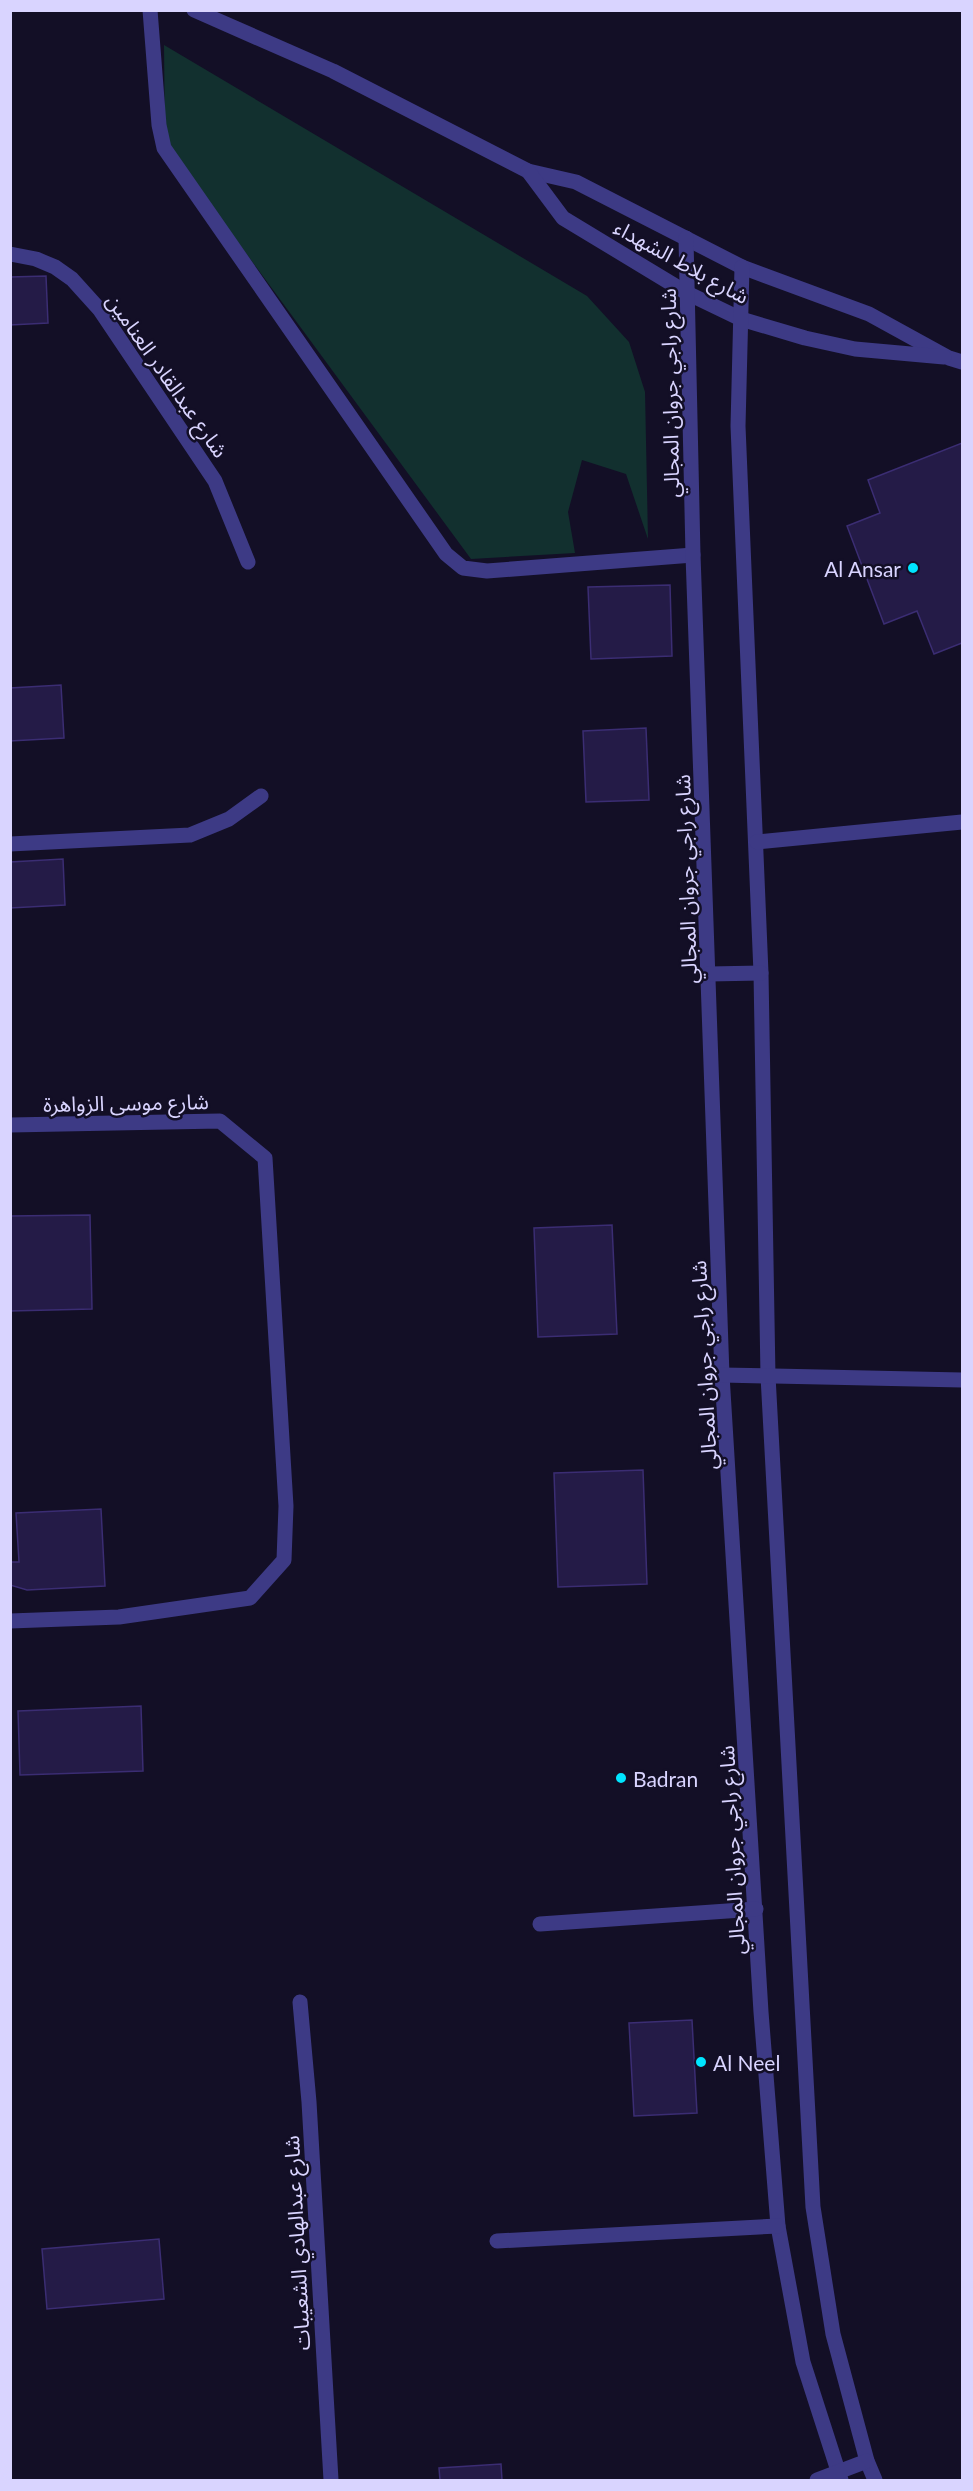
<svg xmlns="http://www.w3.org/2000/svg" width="973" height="2491" viewBox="0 0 973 2491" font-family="Lato,'Noto Sans Arabic',sans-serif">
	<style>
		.green { fill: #12302f }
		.building { fill: #241b47; stroke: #3b2d73; stroke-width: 1.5 }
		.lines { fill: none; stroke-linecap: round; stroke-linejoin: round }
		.minor { stroke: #3d3a85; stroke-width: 15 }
		.poi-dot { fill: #00e5ff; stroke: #130f26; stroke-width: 2 }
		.labels { text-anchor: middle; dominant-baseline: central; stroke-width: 5; stroke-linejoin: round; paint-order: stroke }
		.street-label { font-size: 21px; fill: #d9d4ff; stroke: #130f26 }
		.poi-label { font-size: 21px; fill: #d9d4ff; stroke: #130f26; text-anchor: start }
	</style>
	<rect width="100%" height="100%" fill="#130f26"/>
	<!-- green -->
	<polygon class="green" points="164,45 587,296 629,342 645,392 648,539 626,474 582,460 568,512 575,553 471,559 165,143"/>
	<!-- building -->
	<g class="building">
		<polygon points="46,276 48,323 10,325 10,277"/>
		<polygon points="962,443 962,643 934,654 917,611 884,624 847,526 880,513 868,480"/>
		<polygon points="670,585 672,656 591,659 588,587"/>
		<polygon points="61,685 64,738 10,741 10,688"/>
		<polygon points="646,728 649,800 586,802 583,731"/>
		<polygon points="63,859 65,905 10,908 10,862"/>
		<polygon points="90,1215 92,1309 10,1311 10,1216"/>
		<polygon points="612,1225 617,1334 538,1337 534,1228"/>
		<polygon points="643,1470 647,1584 558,1587 554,1473"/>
		<polygon points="101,1509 105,1586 27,1590 10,1585 10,1562 19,1562 16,1513"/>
		<polygon points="141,1706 143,1771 20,1775 18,1711"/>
		<polygon points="692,2020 697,2113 634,2116 629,2023"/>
		<polygon points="159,2239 164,2299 47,2309 42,2249"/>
		<polygon points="501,2464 502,2480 440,2480 439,2468"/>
	</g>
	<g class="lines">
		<!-- minor -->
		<g class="minor">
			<polyline points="150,10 159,125 164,148 446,554 463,568 487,571 693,555"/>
			<polyline points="194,10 333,71 528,171 576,182 742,267 869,314 949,358 962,362"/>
			<polyline points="528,171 563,218 687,293 741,319 805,338 855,349 944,357"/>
			<polyline points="686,238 693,555 722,1375 761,2012 778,2226 803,2362 841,2480"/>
			<polyline points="10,254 36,259 55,267 72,279 100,310 215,481 248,562"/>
			<polyline points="742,267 738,426 761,973 768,1376 813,2207 833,2334 867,2461 875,2480"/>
			<polyline points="757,842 962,822"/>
			<polyline points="10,844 190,835 229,819 261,796"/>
			<polyline points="709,974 761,973"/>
			<polyline points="10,1125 220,1121 265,1158 286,1506 284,1560 250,1598 119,1617 10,1621"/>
			<polyline points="722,1375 962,1380"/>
			<polyline points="540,1924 756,1909"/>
			<polyline points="300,2002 309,2102 331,2480"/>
			<polyline points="497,2241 778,2226"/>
			<polyline points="817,2480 867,2461"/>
		</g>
	</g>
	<!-- markers -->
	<g class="poi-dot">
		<circle cx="913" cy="568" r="6"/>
		<circle cx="621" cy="1778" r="6"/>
		<circle cx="701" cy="2062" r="6"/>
	</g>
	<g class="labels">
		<!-- street labels -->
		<g class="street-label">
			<text transform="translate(682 261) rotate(29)">شارع بلاط الشهداء</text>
			<text transform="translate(168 375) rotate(55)">شارع عبدالقادر العنامين</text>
			<text transform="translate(669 393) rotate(-91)">شارع راجي جروان المجالي</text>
			<text transform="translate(685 879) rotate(-92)">شارع راجي جروان المجالي</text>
			<text transform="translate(126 1102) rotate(-1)">شارع موسى الزواهرة</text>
			<text transform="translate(703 1365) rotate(-93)">شارع راجي جروان المجالي</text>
			<text transform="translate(731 1850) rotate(-93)">شارع راجي جروان المجالي</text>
			<text transform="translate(296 2243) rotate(-93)">شارع عبدالهادي الشعيبات</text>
		</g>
		<!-- poi labels -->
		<g class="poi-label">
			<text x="901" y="568" text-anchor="end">Al Ansar</text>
			<text x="633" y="1778">Badran</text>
			<text x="713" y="2062">Al Neel</text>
		</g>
	</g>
	<!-- border -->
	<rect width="973" height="2491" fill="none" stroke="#d9d4ff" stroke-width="24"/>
</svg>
